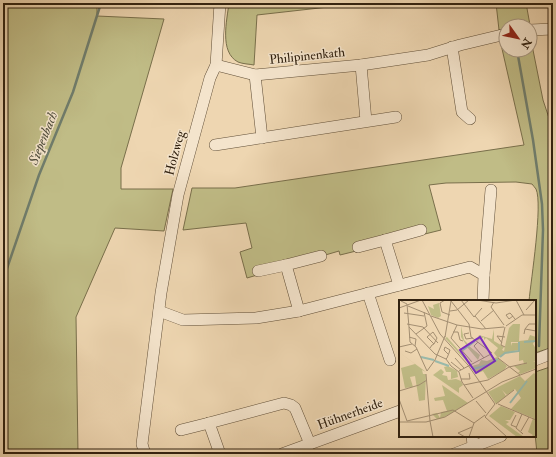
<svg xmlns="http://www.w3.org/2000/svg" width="556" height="457" viewBox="0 0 556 457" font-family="'IM FELL Double Pica',serif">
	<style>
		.green { fill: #c0bc86; stroke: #796f4b }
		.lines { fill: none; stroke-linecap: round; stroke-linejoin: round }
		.stream { stroke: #707d6c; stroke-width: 2.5 }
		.street-casing { stroke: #614f38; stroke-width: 12 }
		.street { stroke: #f4e4cc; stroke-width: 11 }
		.labels { text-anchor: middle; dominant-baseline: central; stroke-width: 3; stroke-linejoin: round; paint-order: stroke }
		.street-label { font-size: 13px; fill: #322210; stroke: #f4e4cc }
		.water-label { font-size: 14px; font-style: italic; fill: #514f3e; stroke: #f4e4cc }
		.inset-river { fill: none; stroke: #99b9aa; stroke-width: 2 }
		.inset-road { fill: none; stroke: #a38e71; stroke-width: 1 }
		.view { fill: #7b2cbf; fill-opacity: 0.15; stroke: #7b2cbf; stroke-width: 2 }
		.inset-edge { fill: none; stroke: #322210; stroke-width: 2 }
	</style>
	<rect width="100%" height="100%" fill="#eed6b1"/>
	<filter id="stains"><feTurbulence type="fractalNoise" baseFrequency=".005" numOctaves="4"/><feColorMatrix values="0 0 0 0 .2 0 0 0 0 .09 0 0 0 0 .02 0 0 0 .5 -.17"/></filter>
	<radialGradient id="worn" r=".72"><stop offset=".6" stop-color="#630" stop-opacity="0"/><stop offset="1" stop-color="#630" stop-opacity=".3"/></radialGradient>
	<!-- green -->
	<g class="green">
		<polygon points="3,3 97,3 97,16 164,19 121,168 121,189 173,189 164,231 115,228 76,317 78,454 3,454"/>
		<path d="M229 3H364L257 15 254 65C249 64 243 64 238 62 219 52 227 20 229 3Z"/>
		<polygon points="496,3 526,3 530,25 506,26 506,29 499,30"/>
		<path d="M530 35 543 100 553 130V347L535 353V301H529C531 280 543 204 536 189 535 187 533 186 532 184L516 182 446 183 429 185 441 230 340 255 339 251 247 278 240 252 252 248 246 223 183 230 192 188H235L524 145 500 40 506 39V50H530Z"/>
		<polygon points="553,366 553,454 537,454 535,433 535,372"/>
	</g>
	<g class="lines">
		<!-- stream -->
		<g class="stream">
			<polyline points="517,50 533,140 542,204 543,230 539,346"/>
			<polyline points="3,280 39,175 73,92 101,3"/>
		</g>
		<!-- street casing -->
		<g class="street-casing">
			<g id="street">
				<polyline points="530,30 553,29"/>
				<polyline points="452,47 462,112 470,119"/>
				<polyline points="216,65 255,75 361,65 428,55 460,45 506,34"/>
				<polyline points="361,65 366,121"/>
				<polyline points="255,75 262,138"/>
				<polyline points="215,145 396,117"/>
				<polyline points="358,247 385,240"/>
				<polyline points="258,271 286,265"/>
				<polyline points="484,275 491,190"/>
				<polyline points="399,285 385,240 421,230"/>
				<polyline points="368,293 390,360"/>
				<polyline points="159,311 183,320 256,318 299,311 470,267 484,275 483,301"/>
				<polyline points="299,311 286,265 321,256"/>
				<polyline points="535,360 553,353"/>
				<polyline points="181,430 209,423"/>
				<polyline points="472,436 474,453"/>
				<polyline points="145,454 142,444 161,293 178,195 210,78 216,65 220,3"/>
				<polyline points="220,454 209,423 284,403 291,405 295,408 310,444"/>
				<polyline points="282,454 400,411"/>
				<polyline points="454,454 501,436"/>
			</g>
		</g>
		<!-- street -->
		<use href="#street" class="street"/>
	</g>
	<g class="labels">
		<!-- street labels -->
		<g class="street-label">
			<text transform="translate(307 56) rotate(-6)">Philipinenkath</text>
			<text transform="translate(175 153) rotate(-75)">Holzweg</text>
			<text transform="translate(350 414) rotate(-20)">Hühnerheide</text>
		</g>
		<!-- water labels -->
		<g class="water-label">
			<text transform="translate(43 138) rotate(-68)">Siepenbach</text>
		</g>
	</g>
	<!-- overview -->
	<g transform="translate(399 300)">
		<rect width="137" height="137" fill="#eed6b1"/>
		<path d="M40 3 42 16 39 18 32 15 29 6 35 9 34 5ZM114 24H121L120 41 129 40 131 35 137 37 134 44 137 49V61L134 62H137V68L122 74 119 73 121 71 115 66 125 64 124 60 120 61V42H112V46L113 43H119V50L106 53 99 58 108 66 105 70 89 79 84 71 77 74 73 66 80 64 82 60 88 61 98 57 95 53 99 48 87 38 85 40V37L78 41 80 35 93 39 95 29V41L105 47 103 50 105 51 110 28ZM62 26 65 40 69 44 77 41 70 46 81 55 79 60 68 47 62 53 70 62 72 61 70 64 46 38 48 37 61 52 68 46 62 37ZM0 52 27 72 23 70 24 74H27L26 100 20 101 16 76 11 77 14 87 6 88 2 68 16 64ZM49 66 58 71 59 77 52 79V72H47L45 67ZM42 69 45 72 43 75 48 76 49 80 57 79 62 81 64 85 60 88V93L34 75ZM135 73 137 75V137H132L134 135 129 132 134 118 112 109 122 98 116 89 108 95 103 90 107 96 97 104 89 92 121 76 126 81ZM43 85 69 103 51 114 45 117 40 119H38L33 114 38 113 41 118 42 112 48 111 44 100 36 101 35 98 46 96ZM102 106 116 112 111 120H106L110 122 107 124 125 137H118L90 116Z" fill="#c0bc86"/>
		<path class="inset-river" d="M125 42 137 41M64 50 76 41M22 57 35 60M101 57 106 53 120 51V42M36 61 50 66M74 69 89 65 99 59M111 103 128 81"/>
		<path class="inset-road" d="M23 0 41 34 69 65 96 104 86 117 108 137M46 0 41 3 43 12 51 15M62 0 75 17 83 8M78 0 97 3 117 0M117 0 125 15M2 1 8 4 10 27 36 54 47 59 52 66 60 72 63 82 74 98M52 1 70 24 72 37 93 53M95 2 92 7 105 25M9 6 31 15M0 8 22 0M127 10 136 0M51 11 58 10 70 0M5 13 25 16M32 16 58 25 83 29 105 27M76 16 87 29M114 16 110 19 107 15 111 13 112 14 116 19M82 21 95 10M8 24 24 27 39 43M58 25 52 38 73 62M107 26 123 15H137M10 27 11 42 17 47 28 71 36 60 46 36M126 29 130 24H137M54 32H59L61 40 64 41M70 33 65 34 67 39 74 38M17 34 28 26 25 12M125 34 126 29 137 31M10 37 17 39 16 46M46 37 52 1M79 42 75 46 85 58M103 43 98 36 106 37M0 47 13 44M106 47 102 45 106 27M31 48 33 45 35 44 38 38 34 32 28 37 35 44M6 51 12 53 18 49M56 58 65 68M99 58 121 75M47 59 48 58 50 53 51 50 46 47 45 50 49 54M52 62 62 70M60 71 92 54M27 74 31 121M62 79H71L70 73M65 85 89 80 110 67 128 63M0 91 20 85 28 80M0 99 8 121 54 110 75 123M77 101 87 113M97 104 115 90M99 104 137 120M117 115 112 125 117 127M31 121 34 137M0 122H27L46 117 103 82 137 69M122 131 130 117M122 132 124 134 117 128 123 114M66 137 59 133 73 127M70 137 75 123 86 115"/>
		<path class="view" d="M81 37 96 61 77 73 61 50Z"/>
		<rect width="137" height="137" class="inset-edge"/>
	</g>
	<!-- margin -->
	<rect width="556" height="457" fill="none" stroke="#eed6b1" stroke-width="16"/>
	<rect x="4" y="4" width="548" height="449" fill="none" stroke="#322210" stroke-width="2"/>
	<rect x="8" y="8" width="540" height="441" fill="none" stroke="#322210"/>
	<!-- north arrow -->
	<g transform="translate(518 38) rotate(123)"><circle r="19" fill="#f4e4cc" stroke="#a69681"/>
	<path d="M0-3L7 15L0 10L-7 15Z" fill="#8f2418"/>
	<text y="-6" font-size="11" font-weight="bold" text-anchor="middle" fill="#322210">N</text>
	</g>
	<rect width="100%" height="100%" filter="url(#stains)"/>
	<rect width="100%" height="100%" fill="url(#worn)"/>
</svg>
